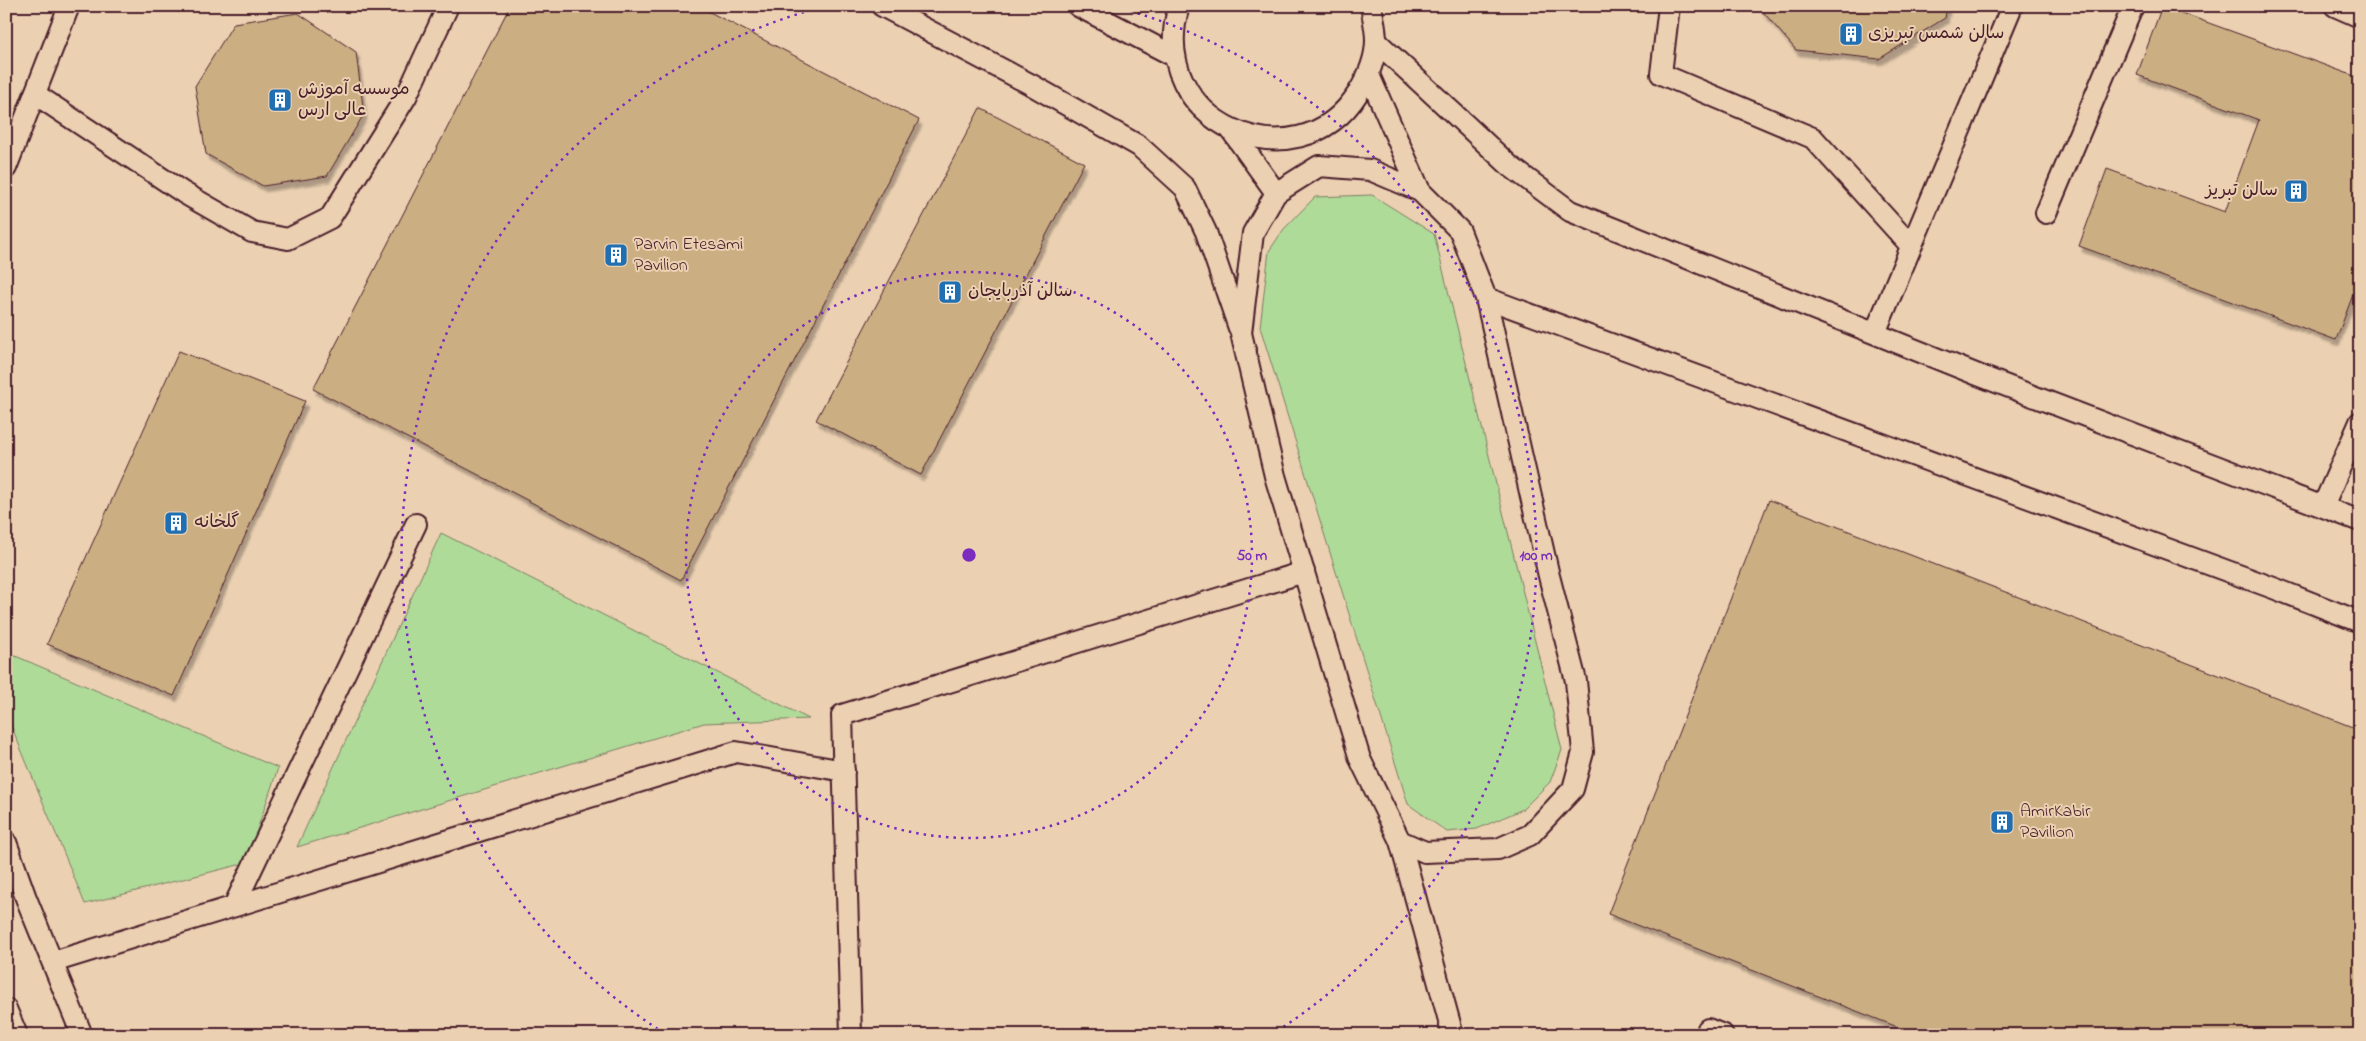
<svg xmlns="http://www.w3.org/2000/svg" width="2366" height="1041" viewBox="0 0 2366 1041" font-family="'Indie Flower','Playpen Sans Arabic',sans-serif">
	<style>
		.green { fill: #afdb99; stroke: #7c7d62 }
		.building { fill: #cbaf83; stroke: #4a1f2b; filter: url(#shadow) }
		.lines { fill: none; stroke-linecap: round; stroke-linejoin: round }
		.lane-casing { stroke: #4a1f2b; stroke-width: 24 }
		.lane { stroke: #ebd0b2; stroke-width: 20 }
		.ring { fill: none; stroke: #7b2cbf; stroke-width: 2.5; stroke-dasharray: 2.5 5 }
		.labels { text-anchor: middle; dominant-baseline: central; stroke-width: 4; stroke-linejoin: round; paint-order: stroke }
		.poi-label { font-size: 18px; fill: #4a1f2b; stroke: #ebd0b2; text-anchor: start }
		.centre { fill: #7b2cbf; stroke: #ebd0b2; stroke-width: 2.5 }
		.ring-label { font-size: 15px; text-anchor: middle; font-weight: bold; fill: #7b2cbf; stroke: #ebd0b2; stroke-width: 4; stroke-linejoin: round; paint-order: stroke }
	</style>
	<defs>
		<filter id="shadow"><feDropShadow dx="3" dy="5.5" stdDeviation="1" flood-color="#0004"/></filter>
	</defs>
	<rect width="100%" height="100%" fill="#ebd0b2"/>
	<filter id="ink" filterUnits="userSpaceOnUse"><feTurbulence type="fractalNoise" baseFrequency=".02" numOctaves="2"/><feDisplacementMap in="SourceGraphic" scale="10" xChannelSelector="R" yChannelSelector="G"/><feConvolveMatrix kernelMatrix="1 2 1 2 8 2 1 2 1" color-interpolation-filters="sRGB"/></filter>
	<g filter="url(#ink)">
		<!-- green -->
		<g class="green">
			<polygon points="1372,195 1434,234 1562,750 1550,782 1523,809 1477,829 1447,832 1408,804 1260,327 1269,251 1284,229 1315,197"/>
			<polygon points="441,533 809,719 704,723 297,847"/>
			<polygon points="6,652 278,768 246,863 85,904 6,713"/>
		</g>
		<!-- building -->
		<g class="building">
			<polygon points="510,6 698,6 919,120 681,580 313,389"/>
			<polygon points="1758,6 1947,6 1945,18 1879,59 1796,50"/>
			<polygon points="2162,6 2360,78 2360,276 2336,340 2079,246 2107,169 2225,212 2259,120 2137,75"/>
			<polygon points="298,13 356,52 364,114 327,176 263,186 206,154 195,86 234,23"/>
			<polygon points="980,108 1084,163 921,475 816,420"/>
			<polygon points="179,351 305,401 174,696 47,644"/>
			<polygon points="1769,500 2360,730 2360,1020 2354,1035 1918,1035 1608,914"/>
		</g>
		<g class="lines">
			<!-- lane casing -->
			<g class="lane-casing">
				<g id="lane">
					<polyline points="882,6 1030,84 1139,146 1185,188 1206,232 1239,328"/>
					<polyline points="1078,6 1174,56"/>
					<path d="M1179 6C1144 122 1297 190 1358 93 1368 77 1376 59 1376 40 1376 29 1373 17 1371 6"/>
					<polyline points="1669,6 1661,74 1813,138 1911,246"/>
					<polyline points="2335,6 2360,17"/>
					<polyline points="1376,41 1510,166 1570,211 1978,375 2360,521"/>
					<polyline points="1369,75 1420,191"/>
					<polyline points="35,94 184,193 252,232 288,239 330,218 406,97 448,6"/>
					<polyline points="1231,130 1276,193"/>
					<polygon points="1319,166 1370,170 1420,191 1460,231 1486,298 1549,576 1576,681 1583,752 1573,789 1530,835 1498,849 1425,852 1400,841 1360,759 1275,476 1241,333 1253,233 1276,193"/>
					<polyline points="6,168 69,6"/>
					<polyline points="2046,213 2133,6"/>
					<polyline points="1486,298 2276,589 2360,622"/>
					<polyline points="1875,333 2012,6"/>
					<polyline points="2323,506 2360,422"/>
					<polyline points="1400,841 1453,1035"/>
					<polyline points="6,842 26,898 82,1035"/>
					<polyline points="234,906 416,524"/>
					<polyline points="53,962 736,752 844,771"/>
					<polyline points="6,1009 17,1035"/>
					<polyline points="851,1035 842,715 1304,572"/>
					<polyline points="1707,1035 1708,1029 1723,1035"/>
				</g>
			</g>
			<!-- lane -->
			<use href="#lane" class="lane"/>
		</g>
	</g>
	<!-- distance rings -->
	<g class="ring">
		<circle cx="969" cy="555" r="283"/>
		<path d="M664 1033A567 567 0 0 1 822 7M1116 7A567 567 0 0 1 1274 1033"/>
	</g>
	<!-- icons -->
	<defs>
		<g id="building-square" transform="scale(1.25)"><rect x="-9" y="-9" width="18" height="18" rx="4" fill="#1f6fb2" stroke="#ebd0b2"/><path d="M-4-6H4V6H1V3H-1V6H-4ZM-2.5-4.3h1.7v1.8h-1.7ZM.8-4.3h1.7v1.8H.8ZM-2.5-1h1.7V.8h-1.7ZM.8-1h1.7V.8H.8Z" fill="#fff"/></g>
	</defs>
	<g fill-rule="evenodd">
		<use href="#building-square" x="1851" y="34"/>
		<use href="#building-square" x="280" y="100"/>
		<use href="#building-square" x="2296" y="191"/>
		<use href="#building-square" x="616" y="255"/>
		<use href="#building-square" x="950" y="292"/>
		<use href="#building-square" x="176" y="523"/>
		<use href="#building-square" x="2002" y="822"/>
	</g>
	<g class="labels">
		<!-- poi labels -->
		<g class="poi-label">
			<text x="1868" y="34">سالن شمس تبریزی</text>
			<text x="298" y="90">موسسه آموزش<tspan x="298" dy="21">عالی ارس</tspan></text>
			<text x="2278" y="191" text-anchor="end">سالن تبریز</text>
			<text x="634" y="245">Parvin Etesami<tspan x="634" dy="21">Pavilion</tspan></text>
			<text x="968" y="292">سالن آذربایجان</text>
			<text x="194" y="523">گلخانه</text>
			<text x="2020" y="812">AmirKabir<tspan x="2020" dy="21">Pavilion</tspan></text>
		</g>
	</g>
	<circle cx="969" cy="555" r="8" class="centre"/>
	<g class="ring-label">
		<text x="1252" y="560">50 m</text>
		<text x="1536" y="560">100 m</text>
	</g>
	<!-- margin -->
	<rect width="2366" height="1041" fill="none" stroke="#ebd0b2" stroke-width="25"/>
	<rect x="12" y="12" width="2341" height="1016" fill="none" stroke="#4a1f2b" stroke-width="2" filter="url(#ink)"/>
</svg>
